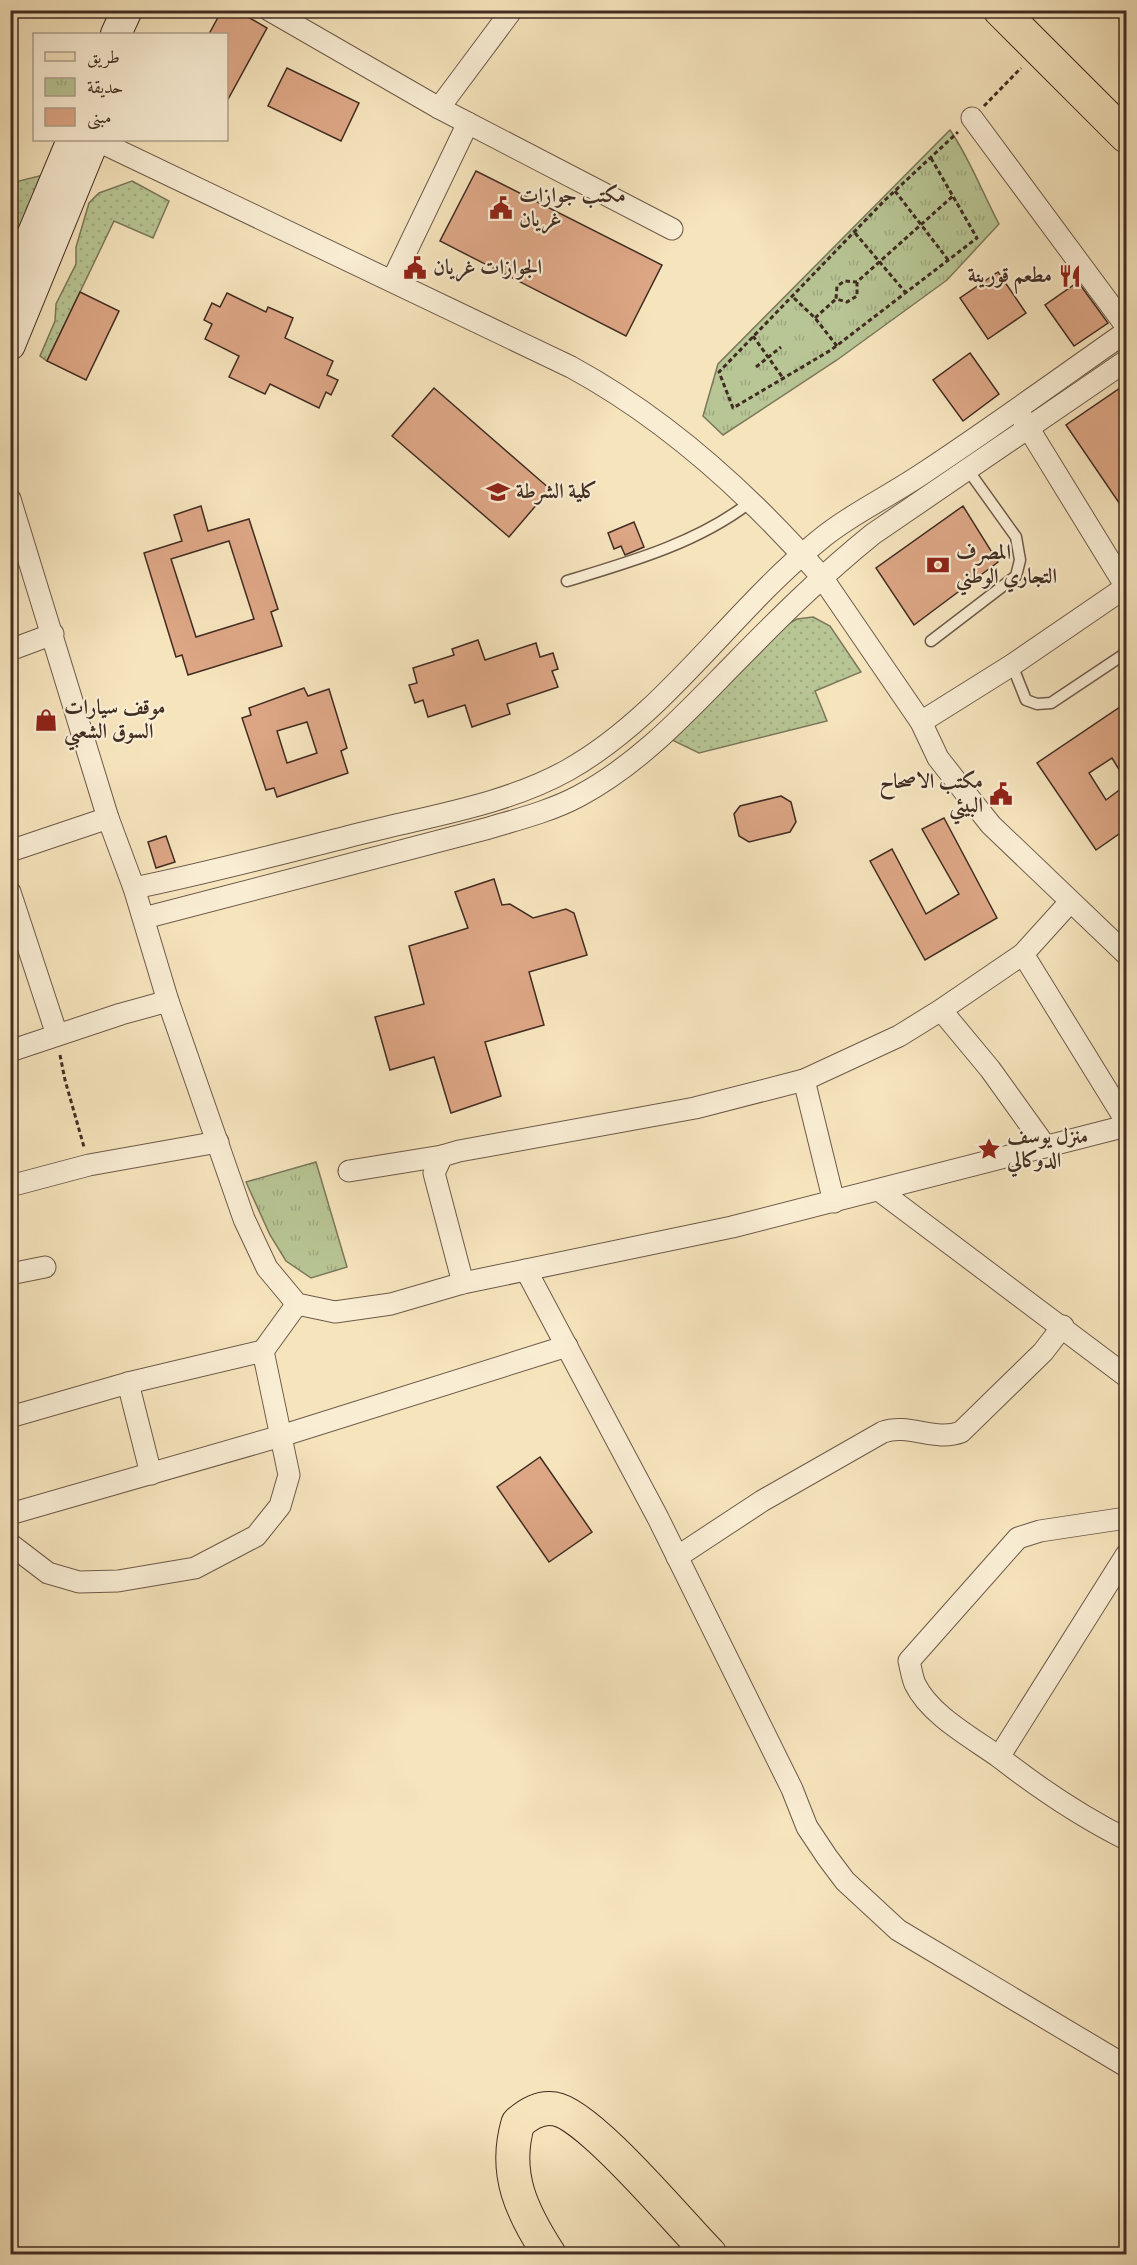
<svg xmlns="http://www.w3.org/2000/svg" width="1137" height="2265" viewBox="0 0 1137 2265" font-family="'IM FELL DW Pica',Amiri,serif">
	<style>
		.grass { fill: url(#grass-dots); stroke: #7c785b; stroke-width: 1.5 }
		.park { fill: url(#park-tufts); stroke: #7c785b; stroke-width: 1.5 }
		.building { fill: #dda685; stroke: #412c22; stroke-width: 1.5; fill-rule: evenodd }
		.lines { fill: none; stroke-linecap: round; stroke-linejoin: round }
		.service-casing { stroke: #6e5a49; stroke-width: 13 }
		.minor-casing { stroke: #6e5a49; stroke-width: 23 }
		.secondary-casing { stroke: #412c22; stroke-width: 32 }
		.primary-casing { stroke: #412c22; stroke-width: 35 }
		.path { stroke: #412c22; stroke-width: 3; stroke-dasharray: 4.5 3; stroke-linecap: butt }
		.service { stroke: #f9edd4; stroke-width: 10 }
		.minor { stroke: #f9edd4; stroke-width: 21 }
		.secondary { stroke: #f9edd4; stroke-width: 30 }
		.primary { stroke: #f6e4bd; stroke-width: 33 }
		.labels { text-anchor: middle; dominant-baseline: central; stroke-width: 4.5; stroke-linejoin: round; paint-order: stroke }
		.poi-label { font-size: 21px; font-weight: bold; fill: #412c22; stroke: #f9edd4; text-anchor: start }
	</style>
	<defs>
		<pattern id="grass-dots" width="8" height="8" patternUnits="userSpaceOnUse" patternTransform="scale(1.5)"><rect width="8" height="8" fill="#b8c594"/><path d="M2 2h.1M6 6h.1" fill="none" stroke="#9fa97f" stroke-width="1.8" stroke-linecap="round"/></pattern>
		<pattern id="park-tufts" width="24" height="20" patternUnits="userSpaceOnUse" patternTransform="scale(1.5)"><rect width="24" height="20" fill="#b8c594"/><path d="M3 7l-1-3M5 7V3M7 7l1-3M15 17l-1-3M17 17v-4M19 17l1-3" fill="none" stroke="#9fa97f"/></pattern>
	</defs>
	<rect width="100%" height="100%" fill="#f6e4bd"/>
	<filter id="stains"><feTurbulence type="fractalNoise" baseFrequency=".00333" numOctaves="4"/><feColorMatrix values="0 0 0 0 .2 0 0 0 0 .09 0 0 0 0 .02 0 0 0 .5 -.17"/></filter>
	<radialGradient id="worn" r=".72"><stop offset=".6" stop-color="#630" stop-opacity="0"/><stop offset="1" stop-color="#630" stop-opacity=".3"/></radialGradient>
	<!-- grass -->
	<g class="grass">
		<polygon points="43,175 11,253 11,183"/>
		<polygon points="132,181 169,201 153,238 114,221 47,361 40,356 55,321 56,304 76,264 76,247 89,203 99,193"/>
		<polygon points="813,617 830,626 861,672 815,691 827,721 699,753 674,741 671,737 777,630 797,619"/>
	</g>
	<!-- park -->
	<g class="park">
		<path d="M950 130C969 157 983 194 999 224L947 280 837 360 723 435 703 416 718 364Z"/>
		<polygon points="316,1162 347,1267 311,1278 286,1261 270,1235 246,1182"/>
	</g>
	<!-- building -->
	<g class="building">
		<polygon points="222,10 236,10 267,28 226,103 226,34 209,34"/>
		<polygon points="287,68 359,103 341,141 268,106"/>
		<polygon points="476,171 662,265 626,336 440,241"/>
		<polygon points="998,272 1026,313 988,339 960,298"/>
		<polygon points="1078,282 1108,323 1074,346 1045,305"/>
		<polygon points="80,292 119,311 86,380 47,361"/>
		<polygon points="227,293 266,312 268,307 293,318 285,338 333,361 327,375 338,380 331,395 326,392 319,408 270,384 265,394 229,377 239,356 205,339 212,324 204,320 212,303 220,307"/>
		<polygon points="970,353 999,394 963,421 933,380"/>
		<polygon points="1126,384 1126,513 1066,425"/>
		<polygon points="434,388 550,489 509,537 392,436"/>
		<path d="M201 506 208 531 249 519 278 609 271 612 282 646 188 675 182 655 176 657 144 553 182 541 174 515ZM229 541 254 619 196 637 171 559Z"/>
		<polygon points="963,506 998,562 914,625 876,568"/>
		<polygon points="634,522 644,547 625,555 621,546 614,549 608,533"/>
		<polygon points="478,640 485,660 536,643 540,657 553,653 558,669 552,671 558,687 507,704 510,714 472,727 465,705 428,717 423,700 415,703 409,685 417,683 413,668 454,655 452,649"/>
		<path d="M304 688 308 696 329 689 347 748 341 751 348 773 277 797 274 788 266 790 242 718 251 715 249 708ZM307 722 317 753 287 763 277 731Z"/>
		<polygon points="1126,703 1126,781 1112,758 1089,773 1106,800 1126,785 1126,829 1096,850 1037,763"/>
		<polygon points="781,796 791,802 796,822 790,832 749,842 739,836 734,814 740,806"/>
		<polygon points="944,818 997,918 925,960 870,861 892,849 926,914 959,894 922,829"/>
		<polygon points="166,836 175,862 156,868 148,842"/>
		<polygon points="494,879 502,905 510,904 533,918 566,909 574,913 587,955 529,972 544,1025 485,1042 501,1096 451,1113 434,1057 390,1070 375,1017 424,1004 409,946 468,928 455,892"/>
		<polygon points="540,1457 592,1532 549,1562 497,1487"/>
	</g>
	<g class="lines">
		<!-- service casing -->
		<g class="service-casing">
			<g id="service">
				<path d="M567 581C630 562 697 543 749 503"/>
				<polyline points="931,641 1016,576 1020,560 1016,537 968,470"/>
				<polyline points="1012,665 1026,700 1037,704 1051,703 1126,653"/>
			</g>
		</g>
		<!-- minor casing -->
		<g class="minor-casing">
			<g id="minor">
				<polyline points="269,10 439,108 672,229"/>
				<polyline points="439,108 512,10"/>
				<polyline points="972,118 1126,326"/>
				<path d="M96 140 571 367C665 418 751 496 821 576L921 722 938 758 967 795 991 825 1126 954"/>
				<polyline points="392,281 468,123"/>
				<polyline points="1021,416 1126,587"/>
				<polyline points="10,499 108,818 134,888 168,1001 244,1219 267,1268 297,1304 335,1312 391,1304 463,1283 732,1227 1126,1126"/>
				<polyline points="10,650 53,634"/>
				<polyline points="921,722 1012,665 1126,587"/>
				<polyline points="10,851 108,818"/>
				<path d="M134 888C213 872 290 851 367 832 434 815 507 804 568 770 664 716 731 612 817 542 849 515 890 496 925 472 993 427 1059 379 1126 332"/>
				<polyline points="10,892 57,1035"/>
				<path d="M144 918 489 828C519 819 551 811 579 796 639 764 684 715 731 667 777 620 822 575 873 534L1126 361"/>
				<polyline points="1023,954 1126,1121"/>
				<polyline points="941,1010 990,1069 1046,1147"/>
				<polyline points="10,1051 121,1014 168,1001"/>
				<polyline points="804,1080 834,1202"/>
				<polyline points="349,1171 442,1156"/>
				<polyline points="10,1186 89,1165 218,1142"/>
				<polyline points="880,1191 1126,1376"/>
				<polyline points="526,1270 658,1518 792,1789 807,1827 827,1857 845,1881 898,1930 1126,2066"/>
				<polyline points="10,1274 45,1267"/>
				<polyline points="463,1283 434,1173 442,1156 459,1151 695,1108 804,1080 899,1036 941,1010 1023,954 1070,902"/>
				<polyline points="128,1383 151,1474"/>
				<polyline points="10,1417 128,1383 263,1351 297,1304"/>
				<polyline points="10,1514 281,1436 567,1346"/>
				<polyline points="10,1544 48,1573 79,1582 118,1581 195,1568 256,1536 280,1506 289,1475 263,1351"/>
				<path d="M1126 1555 999 1757C1040 1789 1080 1816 1126 1839"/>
				<path d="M677 1557 762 1501 883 1432C909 1423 935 1442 961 1432L1043 1352 1063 1326"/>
				<path d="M999 1757C971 1737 930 1715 915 1684 912 1677 911 1669 909 1661L1018 1538 1040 1531 1126 1518"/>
			</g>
		</g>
		<!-- secondary casing -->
		<g class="secondary-casing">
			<g id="secondary">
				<polyline points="116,34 127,10"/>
				<polyline points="10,288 72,140"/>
				<polyline points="10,345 94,140"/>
			</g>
		</g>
		<!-- primary casing -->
		<g class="primary-casing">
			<g id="primary">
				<polyline points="1000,10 1126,136"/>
				<path d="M549 2254C522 2212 503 2174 518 2123 528 2114 540 2106 555 2109 589 2114 681 2225 710 2254"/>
			</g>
		</g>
		<!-- path -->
		<g class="path">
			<polyline points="984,106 1021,68"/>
			<polyline points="931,158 977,238 831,350 733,408 719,372 884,201 958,132"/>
			<polyline points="895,191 949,261"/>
			<polyline points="855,233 906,293"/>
			<polyline points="857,282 857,296 847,302 836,299 837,286 845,281 857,282 953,196"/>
			<polyline points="794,298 815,318 837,346"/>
			<polyline points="815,318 836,299"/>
			<polyline points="753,336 783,378"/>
			<polyline points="756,367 781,347"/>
			<polyline points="60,1055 65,1080 84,1147"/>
		</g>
		<!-- service -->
		<use href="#service" class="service"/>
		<!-- minor -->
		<use href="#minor" class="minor"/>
		<!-- secondary -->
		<use href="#secondary" class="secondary"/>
		<!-- primary -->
		<use href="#primary" class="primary"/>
	</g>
	<!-- icons -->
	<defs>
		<g id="civic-bare" transform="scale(1.8)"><path d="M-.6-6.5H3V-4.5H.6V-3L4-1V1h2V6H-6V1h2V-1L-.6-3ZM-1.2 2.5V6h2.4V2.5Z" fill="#8f2418" stroke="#f9edd4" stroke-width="2.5" paint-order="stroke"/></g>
		<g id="restaurant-bare" transform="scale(1.8)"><path d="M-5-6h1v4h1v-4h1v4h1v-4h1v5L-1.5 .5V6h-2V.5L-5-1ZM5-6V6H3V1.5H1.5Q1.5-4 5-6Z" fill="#8f2418" stroke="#f9edd4" stroke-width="2.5" paint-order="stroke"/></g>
		<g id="university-bare" transform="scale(1.8)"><path d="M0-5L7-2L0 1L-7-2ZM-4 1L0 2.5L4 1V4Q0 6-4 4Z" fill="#8f2418" stroke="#f9edd4" stroke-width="2.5" paint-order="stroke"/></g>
		<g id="bank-bare" transform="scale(1.8)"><path d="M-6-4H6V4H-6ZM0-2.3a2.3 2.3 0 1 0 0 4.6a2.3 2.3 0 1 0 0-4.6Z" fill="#8f2418" stroke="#f9edd4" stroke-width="2.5" paint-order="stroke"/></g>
		<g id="shop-bare" transform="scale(1.8)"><path d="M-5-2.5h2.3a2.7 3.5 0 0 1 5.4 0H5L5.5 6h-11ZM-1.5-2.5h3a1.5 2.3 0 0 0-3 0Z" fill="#8f2418" stroke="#f9edd4" stroke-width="2.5" paint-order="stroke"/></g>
		<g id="sight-bare" transform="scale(1.8)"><path d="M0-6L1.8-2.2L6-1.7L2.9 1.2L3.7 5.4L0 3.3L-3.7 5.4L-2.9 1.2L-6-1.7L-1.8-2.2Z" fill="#8f2418" stroke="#f9edd4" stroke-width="2.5" paint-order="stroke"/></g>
	</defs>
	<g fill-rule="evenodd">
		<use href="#civic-bare" x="501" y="208"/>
		<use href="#civic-bare" x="415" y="268"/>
		<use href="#restaurant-bare" x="1070" y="276"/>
		<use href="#university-bare" x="498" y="492"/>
		<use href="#bank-bare" x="938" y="565"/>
		<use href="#shop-bare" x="46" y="720"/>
		<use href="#civic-bare" x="1001" y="794"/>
		<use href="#sight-bare" x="989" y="1149"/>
	</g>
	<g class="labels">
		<!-- poi labels -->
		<g class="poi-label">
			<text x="519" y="196">مكتب جوازات<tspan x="519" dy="24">غريان</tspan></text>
			<text x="433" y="268">الجوازات غريان</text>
			<text x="1052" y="276" text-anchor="end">مطعم قورينة</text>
			<text x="516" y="492">كلية الشرطة</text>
			<text x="956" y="553">المصرف<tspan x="956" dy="24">التجاري الوطني</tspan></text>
			<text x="64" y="708">موقف سيارات<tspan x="64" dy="24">السوق الشعبي</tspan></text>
			<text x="983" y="782" text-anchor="end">مكتب الاصحاح<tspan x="983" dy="24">البيئي</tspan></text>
			<text x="1007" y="1137">منزل يوسف<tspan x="1007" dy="24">الدوكالي</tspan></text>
		</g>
	</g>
	<!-- margin -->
	<rect width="1137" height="2265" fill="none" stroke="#f6e4bd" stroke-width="36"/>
	<rect x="12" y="12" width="1113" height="2241" fill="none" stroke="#412c22" stroke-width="3"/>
	<rect x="18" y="18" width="1101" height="2229" fill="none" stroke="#412c22" stroke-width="1.5"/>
	<!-- legend -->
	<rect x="33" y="33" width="195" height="108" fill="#f9edd4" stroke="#afa08d" stroke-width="1.5"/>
	<rect x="45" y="52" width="30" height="9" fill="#f6e4bd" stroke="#afa08d" stroke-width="1.5"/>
	<text x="87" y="63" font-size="18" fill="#412c22">طريق</text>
	<rect x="45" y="78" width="30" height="18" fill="url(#park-tufts)" stroke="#afa08d" stroke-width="1.5"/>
	<text x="87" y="93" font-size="18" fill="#412c22">حديقة</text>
	<rect x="45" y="108" width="30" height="18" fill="#dda685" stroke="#afa08d" stroke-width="1.5"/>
	<text x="87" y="123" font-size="18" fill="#412c22">مبنى</text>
	<rect width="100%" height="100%" filter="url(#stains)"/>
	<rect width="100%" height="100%" fill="url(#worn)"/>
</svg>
